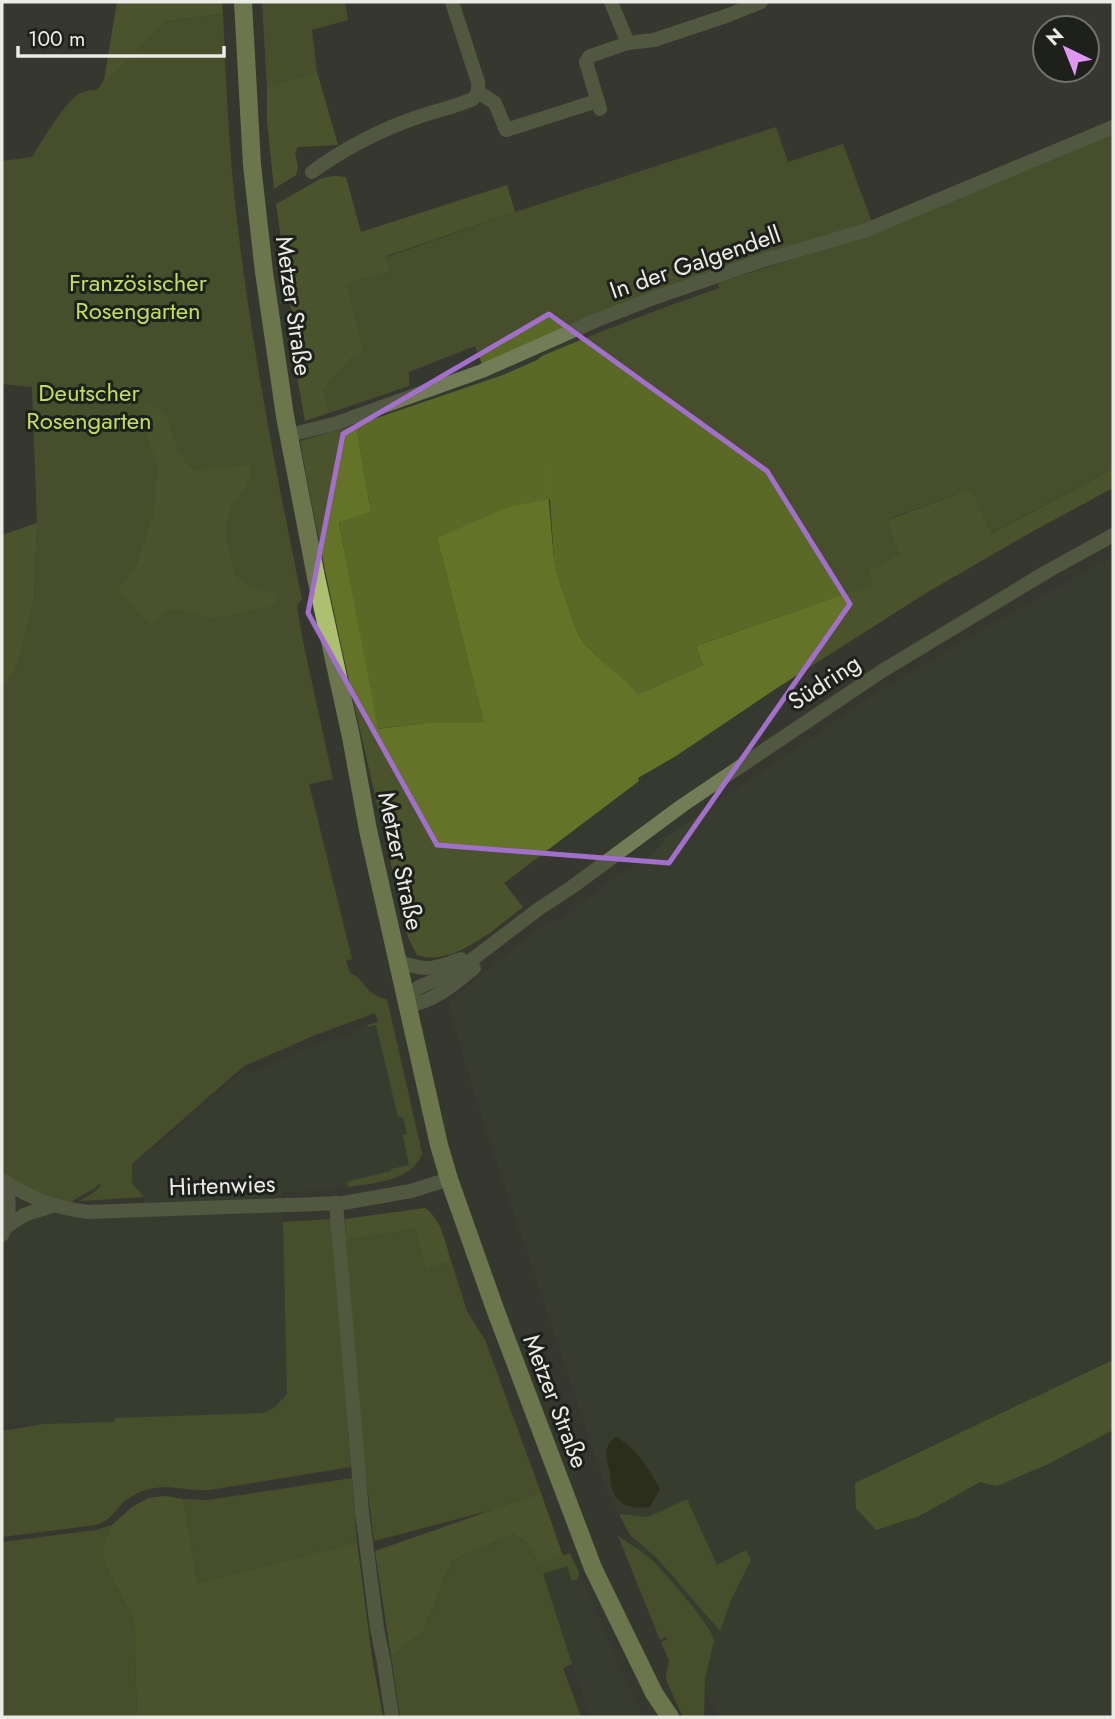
<svg xmlns="http://www.w3.org/2000/svg" width="1115" height="1719" viewBox="0 0 1115 1719" font-family="Jost,sans-serif">
	<style>
		.built { fill: #3b402f }
		.green { fill: #5b6926 }
		.forest { fill: #647328 }
		.water { fill: #1c2204 }
		.lines { fill: none; stroke-linecap: round; stroke-linejoin: round }
		.street { stroke: #737c56; stroke-width: 14 }
		.primary { stroke: #adc070; stroke-width: 18 }
		.marked { fill: none; stroke: #a26fcc; stroke-width: 5; stroke-linejoin: round }
		.labels { text-anchor: middle; dominant-baseline: central; stroke-width: 6; stroke-linejoin: round; paint-order: stroke }
		.street-label { font-size: 24px; fill: #eaece5; stroke: #1e201b }
		.park-label { font-size: 24px; fill: #c3de5e; stroke: #1e201b }
	</style>
	<rect width="100%" height="100%" fill="#36392f"/>
	<!-- built -->
	<g class="built">
		<polygon points="1113,556 1113,1717 718,1717 606,1487 486,1130 454,1025 449,1002 544,924 560,920 616,877 626,872 656,851 666,837 883,689 987,627"/>
		<polygon points="391,1021 418,1132 422,1153 421,1158 416,1165 403,1174 384,1181 335,1189 282,1192 287,1394 276,1406 265,1413 115,1419 115,1422 2,1425 2,1235 55,1205 144,1211 144,1197 132,1183 133,1166 245,1069 250,1074 316,1044 354,1034 354,1031"/>
		<polygon points="570,1553 613,1652 643,1717 590,1717 539,1564"/>
	</g>
	<!-- green -->
	<g class="green">
		<polygon points="262,2 345,2 348,20 312,30 317,72 267,87"/>
		<path d="M223 14C226 83 229 152 237 221 252 348 276 474 302 599L297 605 302 637 333 779 309 784 352 959 346 961 350 973C367 980 364 995 387 999L422 1153C413 1181 373 1183 348 1187L347 1183 349 1181 391 1171V1169L409 1165 403 1135 407 1134 403 1117H398L376 1025 368 1027 367 1025 378 1022 375 1013 313 1036 244 1066 132 1164V1183L144 1197 81 1201V1200L93 1193 101 1186 100 1184C88 1194 74 1197 64 1209L2 1180V688L14 673 22 649 34 600 37 523 32 387 2 384V161L32 157C44 139 60 109 76 96 82 91 89 90 97 90L166 21Z"/>
		<polygon points="776,127 788,162 843,144 872,222 482,364 475,346 409,372 409,386 329,413 323,390 351,358 364,354 347,284 389,271 386,257 515,212"/>
		<path d="M1113 132V469L990 534 971 489 889 519 899 554 870 571 874 584 696 646 703 665 638 694 626 681 598 657 585 644 577 632 559 580 554 560 550 499 437 538 484 723H427L377 729 339 521 371 512 356 425 503 375 537 360 542 356C601 331 659 309 719 288L718 283 865 236Z"/>
		<path d="M332 1219 351 1467 209 1490C177 1491 159 1479 129 1498 114 1508 116 1518 96 1525L2 1537V1431L43 1424 114 1422 115 1418 265 1413 276 1406 287 1394 283 1222Z"/>
		<polygon points="415,1229 426,1269 451,1261 467,1311 485,1340 541,1493 492,1510 374,1541 365,1470 346,1240"/>
		<polygon points="352,1478 357,1542 198,1583 183,1499 208,1500"/>
		<polygon points="687,1499 717,1565 746,1550 751,1560 731,1600 720,1631 657,1558 630,1535 619,1514 648,1517"/>
		<polygon points="112,1525 105,1540 117,1587 134,1619 137,1717 2,1717 2,1542 96,1530"/>
		<polygon points="513,1534 526,1541 539,1564 570,1553 579,1573 577,1579 572,1581 567,1566 543,1574 572,1664 563,1668 581,1717 400,1717 391,1656 423,1632 452,1560"/>
		<path d="M618 1536C630 1544 643 1552 654 1562 667 1576 711 1624 714 1641L705 1678 704 1717H683L667 1682 666 1676 669 1660 661 1642 667 1639 666 1637 660 1640Z"/>
	</g>
	<!-- forest -->
	<g class="forest">
		<polygon points="117,2 222,2 223,14 166,21 97,91 104,80"/>
		<polygon points="317,72 338,145 298,147 295,152 298,167 296,175 274,189 267,120 267,87"/>
		<polygon points="335,176 346,177 361,232 507,185 515,212 386,256 389,271 347,284 364,354 351,358 323,390 329,413 305,421 294,360 296,343 276,204 322,178"/>
		<path d="M145 402 168 415C171 436 178 457 194 470L249 465C252 492 237 490 229 513 224 530 227 568 241 581 250 589 264 591 276 594L277 605 210 619 190 612 170 609 150 625 118 591 138 563 154 515 158 469 144 424Z"/>
		<path d="M356 425 371 512 339 522 378 729 427 723H484L437 538 506 508 549 499 544 445 554 560 559 580 577 632 585 644 598 657 626 681 638 694 703 665 696 646 873 584 869 571 899 554 888 520 971 489 991 534 1113 469V488L1035 530 926 593 777 688 676 756 638 778 639 781 504 883 523 907C497 927 452 968 417 955L408 937C370 773 330 608 300 441Z"/>
		<polygon points="37,523 34,600 22,649 14,673 2,688 2,535"/>
		<path d="M425 1208C442 1220 445 1242 451 1261L426 1269 415 1229 346 1240 345 1219Z"/>
		<polygon points="1113,1360 1113,1430 1048,1464 997,1486 980,1482 919,1516 876,1530 856,1508 855,1483"/>
		<polygon points="541,1493 563,1556 539,1564 526,1541 513,1534 452,1560 423,1632 391,1656 375,1551"/>
		<polygon points="165,1496 183,1499 198,1583 357,1542 372,1658 383,1717 137,1717 134,1619 117,1587 104,1559 105,1540 112,1525 132,1507 148,1498"/>
	</g>
	<!-- water -->
	<path class="water" d="M616 1437C638 1449 648 1468 660 1489L650 1507C632 1510 615 1505 611 1484 610 1481 611 1476 610 1473 607 1459 602 1446 616 1437Z"/>
	<g class="lines">
		<!-- street -->
		<g class="street">
			<polyline points="611,2 628,43"/>
			<polyline points="478,92 495,103 506,130 597,101"/>
			<polyline points="600,109 586,62 590,56 628,43 654,40 726,16 761,2"/>
			<path d="M312 172C340 151 382 129 415 118 434 111 455 107 473 99L478 92V82L452 2"/>
			<polyline points="289,435 334,424 482,371 597,320 651,299 758,262 864,231 1113,127"/>
			<path d="M398 961C425 972 434 969 461 959"/>
			<polyline points="406,997 419,987 443,977 470,961 540,908 572,887 683,805 882,671 1048,571 1113,535"/>
			<path d="M408 1006C436 1000 452 986 474 968"/>
			<path d="M2 1180C32 1199 52 1207 88 1212L343 1203 411 1191 449 1179"/>
			<polyline points="336,1203 362,1512 377,1628 384,1663 392,1717"/>
			<polyline points="6,1227 24,1215 55,1205"/>
			<path d="M2 1235C10 1219 11 1197 4 1181"/>
		</g>
		<!-- primary -->
		<polyline class="primary" points="243,2 252,165 264,272 285,416 316,577 351,737 368,830 439,1145 449,1179 495,1309 593,1568 654,1693 670,1717"/>
	</g>
	<!-- marked area -->
	<path d="M0 0H1115V1719H0ZM549 314 767 471 850 604 669 863 437 845 308 613 343 434Z" fill="#36392f" fill-opacity=".55" fill-rule="evenodd"/>
	<path class="marked" d="M549 314 767 471 850 604 669 863 437 845 308 613 343 434Z"/>
	<g class="labels">
		<!-- street labels -->
		<g class="street-label">
			<text transform="translate(695 262) rotate(-19)">In der Galgendell</text>
			<text transform="translate(294 306) rotate(82)">Metzer Straße</text>
			<text transform="translate(824 682) rotate(-33)">Südring</text>
			<text transform="translate(401 861) rotate(78)">Metzer Straße</text>
			<text transform="translate(222 1185) rotate(-2)">Hirtenwies</text>
			<text transform="translate(556 1401) rotate(69)">Metzer Straße</text>
		</g>
		<!-- park labels -->
		<g class="park-label">
			<text x="138" y="282">Französischer<tspan x="138" dy="28">Rosengarten</tspan></text>
			<text x="89" y="392">Deutscher<tspan x="89" dy="28">Rosengarten</tspan></text>
		</g>
	</g>
	<!-- border -->
	<rect width="1115" height="1719" fill="none" stroke="#eaece5" stroke-width="7"/>
	<!-- north arrow -->
	<g transform="translate(1066 49) rotate(317)"><circle r="33" fill="#1e201b" stroke="#70726c" stroke-width="2"/>
	<path d="M0-5L12 26L0 18L-12 26Z" fill="#de98f2"/>
	<text y="-10" font-size="19" font-weight="bold" text-anchor="middle" fill="#eaece5">N</text>
	</g>
	<!-- scale -->
	<path d="M18 46v10h206v-10" fill="none" stroke="#eaece5" stroke-width="3.5"/>
	<text x="28" y="46" font-size="21" fill="#eaece5" stroke="#1e201b" stroke-width="5" paint-order="stroke">100 m</text>
</svg>
